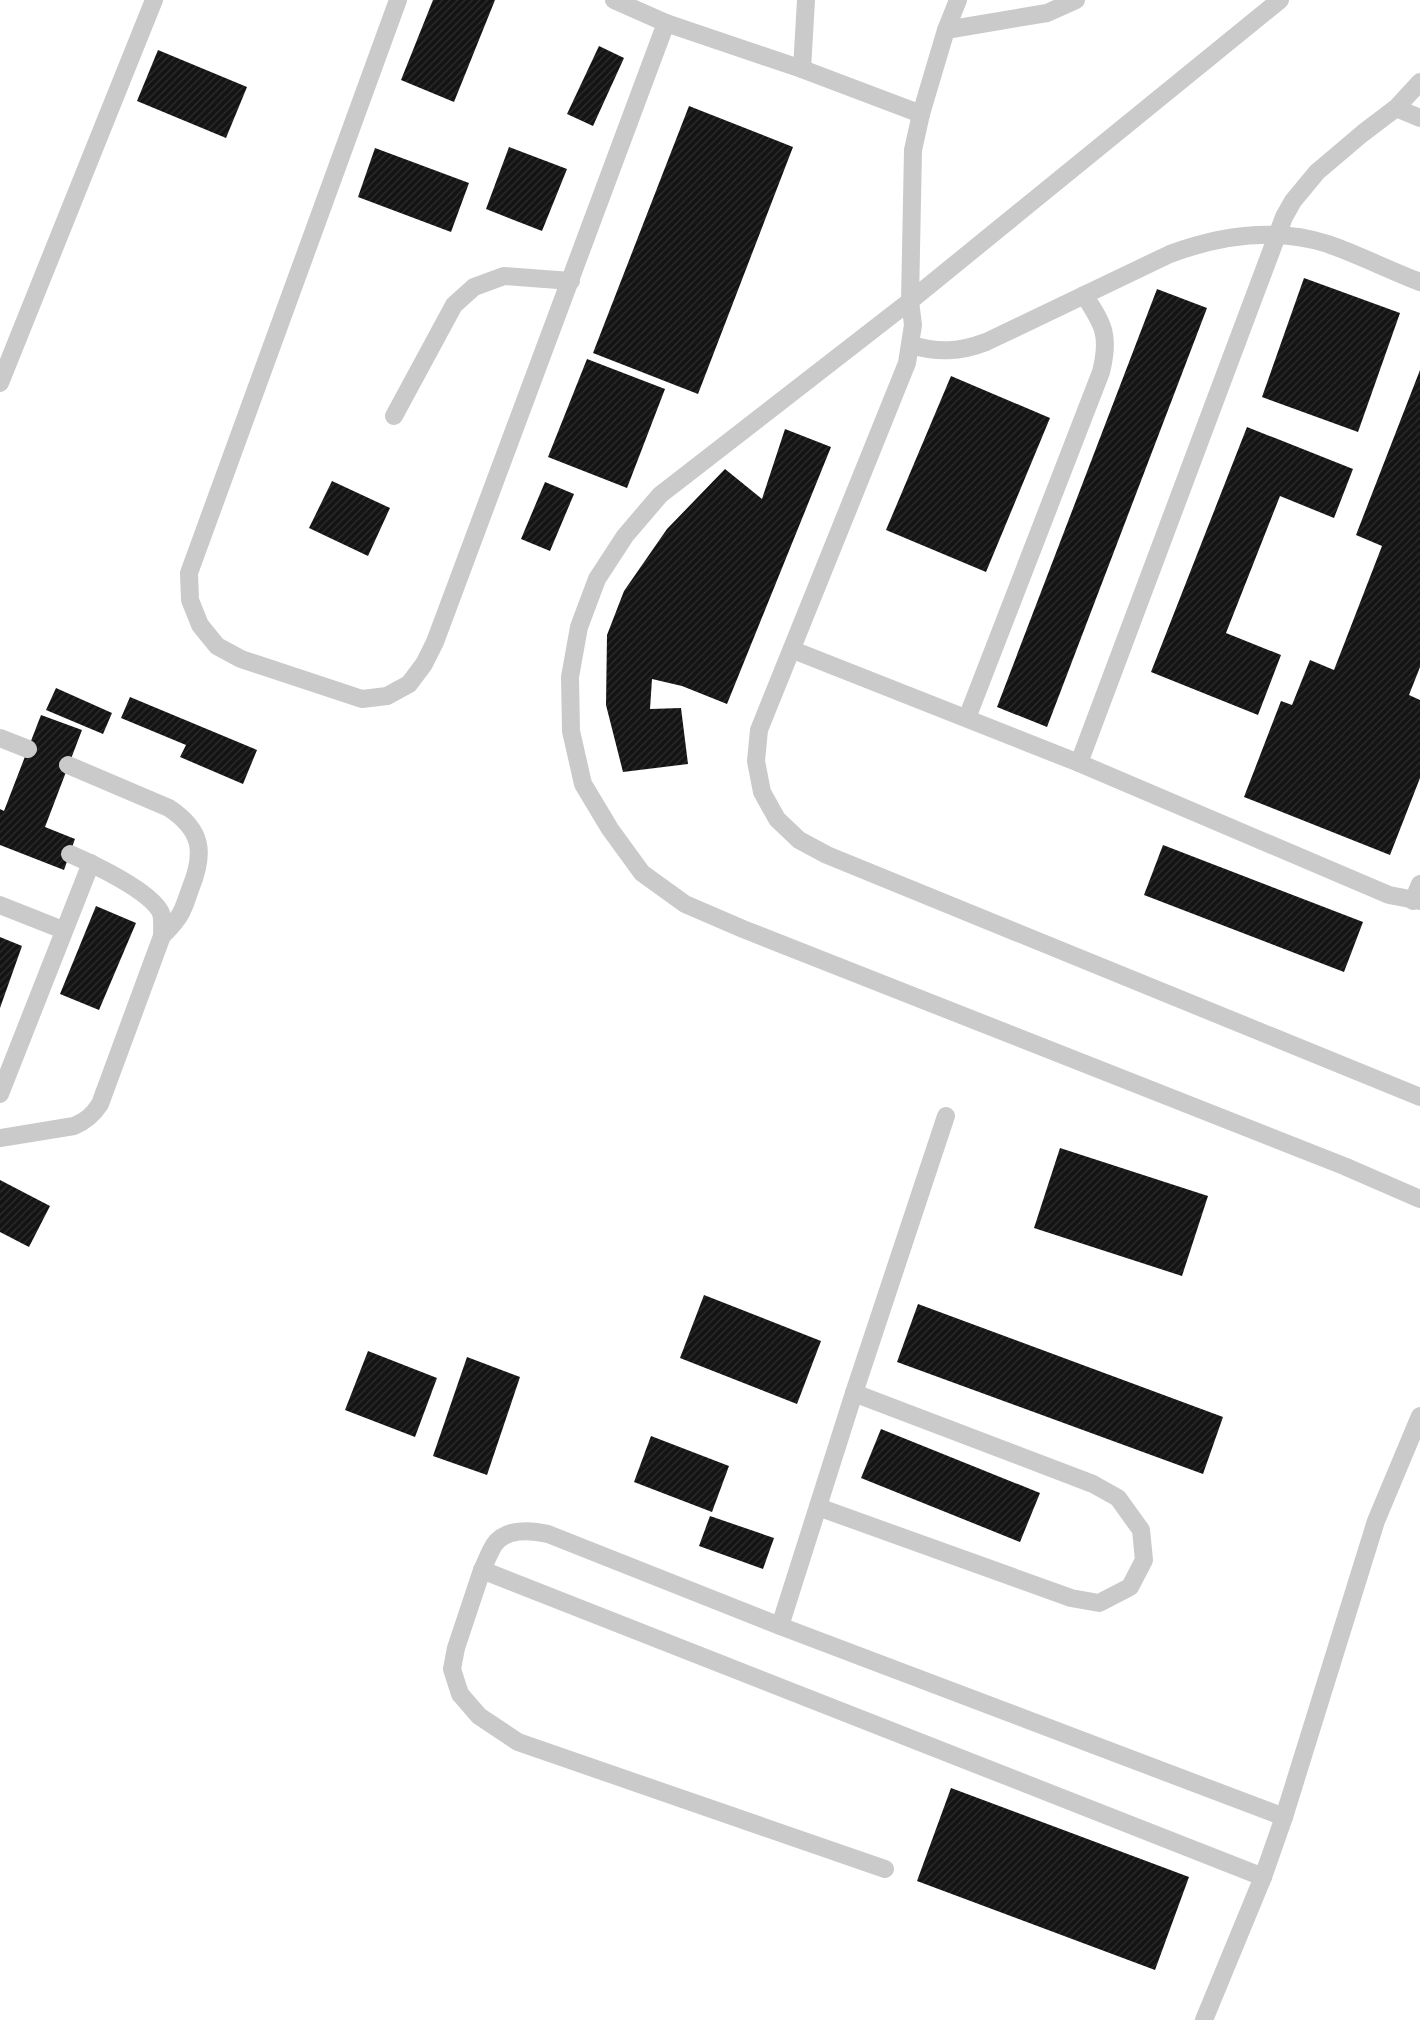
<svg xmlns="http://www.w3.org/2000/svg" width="1420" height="2020" viewBox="0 0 1420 2020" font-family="Arial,sans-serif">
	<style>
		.building { fill: url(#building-hatch) }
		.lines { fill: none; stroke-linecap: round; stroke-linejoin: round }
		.lane { stroke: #cacaca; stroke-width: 18 }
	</style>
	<defs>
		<pattern id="building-hatch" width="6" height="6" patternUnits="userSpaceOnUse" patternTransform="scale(1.25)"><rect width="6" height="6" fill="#141414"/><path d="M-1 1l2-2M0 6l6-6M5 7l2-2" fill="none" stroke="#2e2e2e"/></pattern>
	</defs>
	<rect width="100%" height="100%" fill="#fff"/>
	<!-- building -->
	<g class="building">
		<polygon points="433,0 495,0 454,102 401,80"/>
		<polygon points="599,46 624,58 593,126 567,114"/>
		<polygon points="158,50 247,87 226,138 137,101"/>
		<polygon points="689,106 793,147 698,394 593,353"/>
		<polygon points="509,147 567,169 542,231 486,209"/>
		<polygon points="375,148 469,183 451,232 358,197"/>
		<polygon points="1304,278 1400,313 1358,432 1262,397"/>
		<polygon points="1157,289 1207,308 1047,727 997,707"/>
		<polygon points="587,359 665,389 627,488 548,457"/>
		<polygon points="1420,370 1420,667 1409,695 1420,700 1420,778 1390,855 1244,797 1281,701 1292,705 1310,660 1334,670 1382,546 1356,535"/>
		<polygon points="951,376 1050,418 986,572 886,530"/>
		<polygon points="1247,427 1353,469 1334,518 1280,496 1226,633 1281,655 1258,715 1151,672"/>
		<polygon points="785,429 831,447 727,704 682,686 652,679 650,709 681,708 688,764 623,772 606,705 607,635 624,591 667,529 725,469 762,499"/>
		<polygon points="332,481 390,508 368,556 309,528"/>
		<polygon points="545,482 574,494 550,551 521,539"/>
		<polygon points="56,688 112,713 103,734 46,710"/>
		<polygon points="130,697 257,750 243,784 180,757 186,745 121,718"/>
		<polygon points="41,715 82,730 45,827 75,839 64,870 0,845 0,809 4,811"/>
		<polygon points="1163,845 1363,922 1344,972 1144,895"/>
		<polygon points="96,906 136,923 99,1010 60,994"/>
		<polygon points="0,937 22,946 0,1008"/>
		<polygon points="1060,1148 1208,1196 1182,1276 1034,1228"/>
		<polygon points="0,1180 50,1206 29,1247 0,1232"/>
		<polygon points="704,1295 821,1341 797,1404 680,1358"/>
		<polygon points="918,1304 1223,1417 1203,1474 897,1362"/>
		<polygon points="368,1351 437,1378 415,1437 345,1410"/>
		<polygon points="467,1357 520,1377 487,1475 433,1456"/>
		<polygon points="881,1429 1040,1493 1020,1542 861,1478"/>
		<polygon points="651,1436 729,1466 712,1512 634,1482"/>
		<polygon points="710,1516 774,1538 763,1569 699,1546"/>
		<polygon points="951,1788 1189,1877 1155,1970 917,1881"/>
	</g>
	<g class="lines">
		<!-- lane -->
		<g class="lane">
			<polyline points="398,0 189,573 190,600 200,625 217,646 241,659 362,699 387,696 409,684 424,664 435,642 666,23"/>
			<polyline points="614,0 666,23 802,69 921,114"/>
			<polyline points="958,0 946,30 921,114 913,150 910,301 913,325 907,363 759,730 756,761 762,792 777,819 799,840 827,855 1420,1097"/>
			<polyline points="1280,0 910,301 660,495 625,536 597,579 579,627 570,677 571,731 583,784 610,829 642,873 685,904 743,929 1344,1166 1420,1199"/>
			<polyline points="946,30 1047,13 1076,0"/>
			<polyline points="802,69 806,0"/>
			<polyline points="1396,108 1420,118"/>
			<path d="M911 345C938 353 960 352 986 342L1170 254C1221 235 1275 227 1328 244 1359 255 1389 270 1420 282"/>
			<polyline points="0,383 154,0"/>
			<polyline points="394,416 454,305 474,287 504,276 571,281"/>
			<polyline points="793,650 1079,763 1389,895 1420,901"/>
			<path d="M967 718 1101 372C1110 336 1104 325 1084 295"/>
			<polyline points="0,738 28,749"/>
			<polyline points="1079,763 1284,217 1293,201 1317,172 1363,133 1396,108 1420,82"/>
			<path d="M70 854C93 864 151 891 161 913 163 920 162 929 162 936"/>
			<polyline points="1413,901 1420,884"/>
			<polyline points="0,905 63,930"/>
			<polyline points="0,1094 91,863"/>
			<path d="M0 1138 74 1126C86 1121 93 1115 100 1104L162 936C167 931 173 925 177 919 184 911 187 897 191 887 205 852 202 830 169 808L68 765"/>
			<polyline points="818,1507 1071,1598 1099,1603 1130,1587 1144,1560 1141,1530 1118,1498 1093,1484 854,1393"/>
			<polyline points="482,1570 456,1648 452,1669 460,1694 479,1716 518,1742 885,1869"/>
			<polyline points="780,1626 854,1393 946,1116"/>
			<path d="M1263 1877 482 1570C486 1562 489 1553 494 1545 505 1528 531 1530 548 1534L780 1626 1284 1817"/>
			<polyline points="1204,2020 1263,1877 1284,1817 1376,1521 1420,1416"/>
		</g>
	</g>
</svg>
